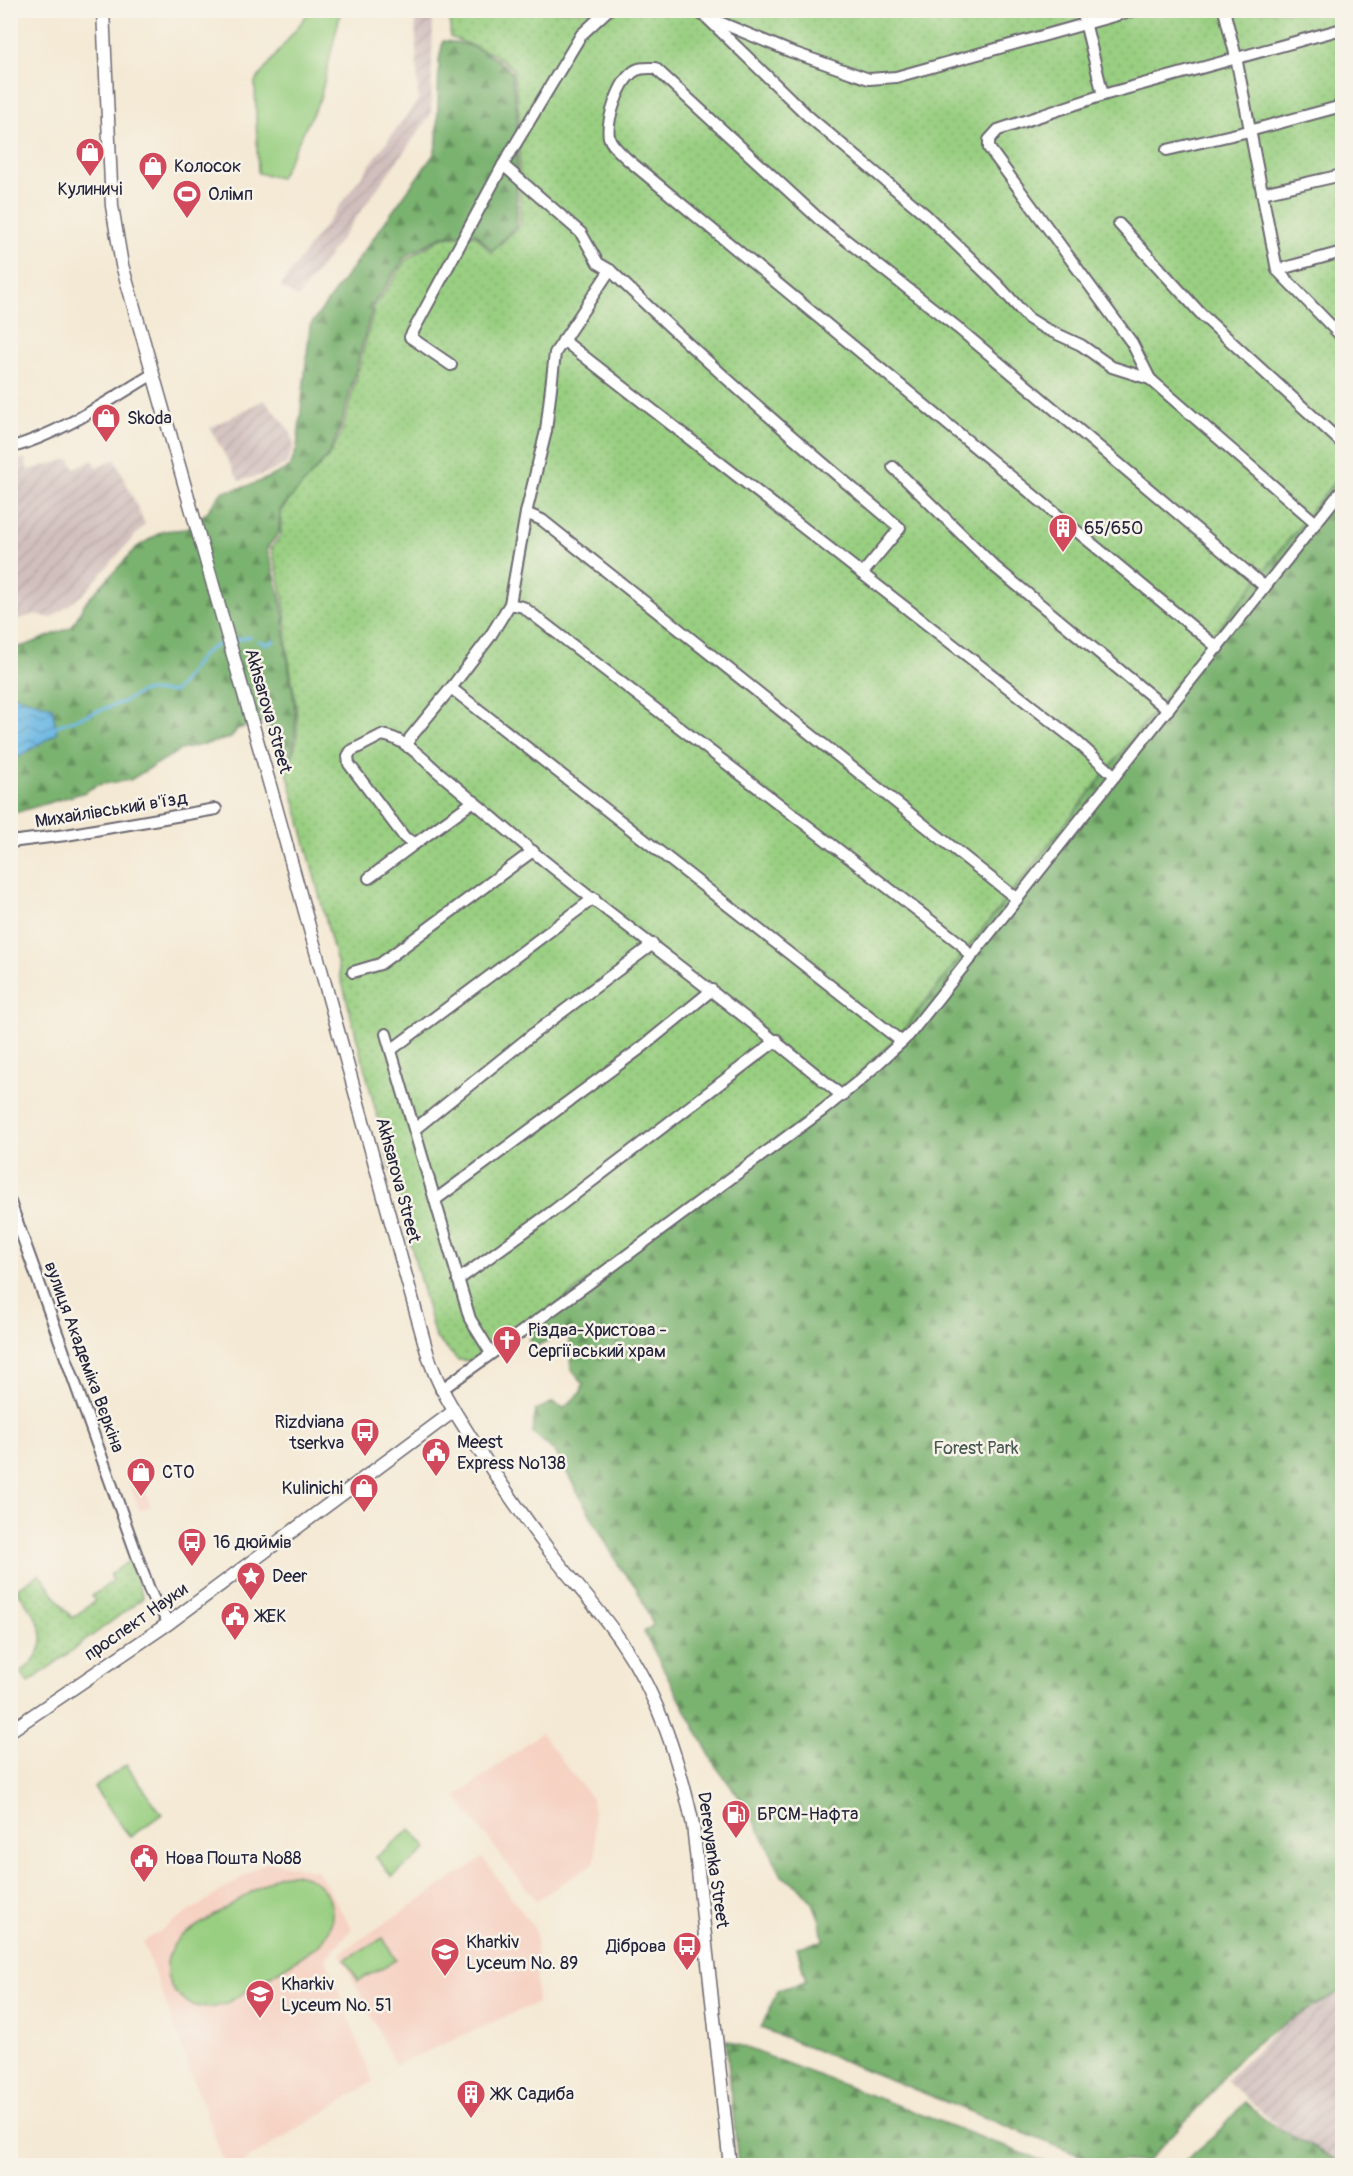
<svg xmlns="http://www.w3.org/2000/svg" width="1353" height="2176" viewBox="0 0 1353 2176" font-family="Pangolin,sans-serif">
	<style>
		.built { fill: #f6d2c3 }
		.industrial { fill: url(#industrial-furrows) }
		.grass { fill: url(#grass-dots); stroke: #5e785e; stroke-width: 1.5 }
		.forest { fill: url(#forest-firs); stroke: #4e6a55; stroke-width: 1.5 }
		.park { fill: #99cf81; stroke: #5e785e; stroke-width: 1.5 }
		.water { fill: url(#water-waves); stroke: #466c8f; stroke-width: 1.5 }
		.lines { fill: none; stroke-linecap: round; stroke-linejoin: round }
		.stream { stroke: #69b7e3; stroke-width: 3 }
		.minor-casing { stroke: #6c6871; stroke-width: 14 }
		.major-casing { stroke: #6c6871; stroke-width: 15 }
		.minor { stroke: #fff; stroke-width: 10 }
		.major { stroke: #fff; stroke-width: 12 }
		.labels { text-anchor: middle; dominant-baseline: central; stroke-width: 5; stroke-linejoin: round; paint-order: stroke }
		.poi-label { font-size: 18px; fill: #22223b; stroke: #f7f3e8; text-anchor: start }
		.street-label { font-size: 18px; fill: #22223b; stroke: #f7f3e8 }
		.park-label { font-size: 18px; fill: #465650; stroke: #f7f3e8 }
	</style>
	<defs>
		<pattern id="industrial-furrows" width="10" height="10" patternUnits="userSpaceOnUse" patternTransform="scale(1.5)"><rect width="10" height="10" fill="#d1bfbd"/><path d="M-1 1l2-2M0 10L10 0M9 11l2-2" fill="none" stroke="#b3a4a3"/></pattern>
		<pattern id="grass-dots" width="8" height="8" patternUnits="userSpaceOnUse" patternTransform="scale(1.5)"><rect width="8" height="8" fill="#99cf81"/><path d="M2 2h.1M6 6h.1" fill="none" stroke="#84b170" stroke-width="1.8" stroke-linecap="round"/></pattern>
		<pattern id="forest-firs" width="22" height="20" patternUnits="userSpaceOnUse" patternTransform="scale(1.5)"><rect width="22" height="20" fill="#7ab26f"/><path d="M5 1l3.5 6h-7zM16 11l3.5 6h-7z" fill="#64905c"/></pattern>
		<pattern id="water-waves" width="16" height="10" patternUnits="userSpaceOnUse" patternTransform="scale(1.5)"><rect width="16" height="10" fill="#69b7e3"/><path d="M0 5q4-4 8 0t8 0" fill="none" stroke="#5694b9"/></pattern>
	</defs>
	<rect width="100%" height="100%" fill="#f7f3e8"/>
	<filter id="ink" filterUnits="userSpaceOnUse"><feTurbulence type="fractalNoise" baseFrequency=".0167" numOctaves="2"/><feDisplacementMap in="SourceGraphic" scale="12" xChannelSelector="R" yChannelSelector="G"/><feConvolveMatrix kernelMatrix="1 2 1 2 8 2 1 2 1" color-interpolation-filters="sRGB"/></filter>
	<filter id="wash" filterUnits="userSpaceOnUse"><feTurbulence type="fractalNoise" baseFrequency=".008" numOctaves="4" result="noise"/><feDisplacementMap in="SourceGraphic" scale="24" xChannelSelector="R" yChannelSelector="G"/><feGaussianBlur stdDeviation="1.35" result="paint"/><feColorMatrix in="noise" values="0 0 0 0 0 0 0 0 0 0 0 0 0 0 0 0 0 1.4 0 .05"/><feComposite in="paint" operator="in"/></filter>
	<g filter="url(#wash)">
		<rect width="100%" height="100%" fill="#f4e9d4"/>
		<!-- built -->
		<g class="built">
			<polygon points="143,1474 148,1487 144,1489 151,1506 140,1511 128,1480"/>
			<polygon points="541,1733 592,1799 596,1854 594,1863 536,1901 456,1797"/>
			<polygon points="483,1858 536,1931 537,2003 395,2065 340,1953"/>
			<polygon points="267,1861 318,1871 352,1929 326,1958 373,2082 239,2165 225,2165 143,1942"/>
		</g>
		<!-- industrial -->
		<g class="industrial">
			<polygon points="415,11 433,11 431,114 298,298 280,286 418,100"/>
			<polygon points="264,400 282,420 291,433 294,446 286,464 268,473 239,481 210,428"/>
			<polygon points="25,458 28,470 70,459 74,468 93,460 96,467 115,459 145,524 83,594 51,618 34,614 11,622 11,464"/>
			<polygon points="1342,1967 1342,2165 1321,2165 1226,2080"/>
		</g>
		<!-- grass -->
		<g class="grass">
			<path d="M451 11H1342V472L900 1034 836 1096 526 1327 472 1361 458 1360 435 1337 286 768C308 736 292 690 288 654 286 643 287 632 286 621 284 596 278 572 271 548L281 535V511L293 495 328 457 342 432 375 306 408 258 443 237 476 235 491 253 520 225 519 115 513 69 493 54 450 37Z"/>
			<path d="M130 1560 143 1598 28 1683 21 1672C59 1642 39 1621 16 1589L39 1574 72 1618 95 1601 92 1596 113 1581 110 1575Z"/>
		</g>
		<!-- forest -->
		<g class="forest">
			<path d="M443 41C472 43 489 52 511 71L517 113V225L492 251 476 233 442 236 406 256 373 305 340 430 327 457 280 510 279 533 267 548C274 571 280 593 284 617 285 627 284 638 286 649 291 688 302 722 290 760L279 756 265 723 237 729 231 738 180 750 130 780 97 785 85 792 11 814 10 649 27 645 72 627 85 603 137 547 163 531 186 529 207 512 223 491C246 489 269 478 290 467L297 448 310 326 434 154 437 141 439 60Z"/>
			<path d="M1342 472V1990C1297 2018 1242 2041 1215 2089L1147 2162 1091 2160 761 2028 778 1990 806 1982 797 1947 823 1941 820 1921 813 1903 799 1887 782 1876 765 1841 745 1805 715 1765 644 1632 653 1625 636 1587 621 1569 555 1452 532 1432 536 1410 553 1402 564 1408 581 1392 583 1384 571 1369 569 1337 552 1338 531 1349 529 1342 532 1332 526 1327 835 1096 900 1034Z"/>
			<polygon points="726,2040 1053,2165 738,2165"/>
			<polygon points="1245,2102 1268,2123 1342,2163 1342,2165 1180,2165 1214,2136"/>
		</g>
		<!-- park -->
		<g class="park">
			<polygon points="310,11 341,11 320,99 280,178 258,173 255,82"/>
			<polygon points="126,1765 162,1814 130,1837 94,1788"/>
			<polygon points="411,1829 427,1849 392,1877 376,1857"/>
			<path d="M284 1874C327 1871 348 1915 318 1946 296 1960 274 1974 251 1988 241 1994 230 2003 219 2006 197 2012 174 2000 168 1978 164 1962 170 1947 181 1936L277 1876Z"/>
			<polygon points="383,1938 396,1960 358,1981 345,1959"/>
		</g>
		<!-- water -->
		<polygon class="water" points="11,694 52,707 57,733 11,762"/>
		<g class="lines">
			<!-- stream -->
			<g class="stream">
				<polyline points="232,641 250,637"/>
				<polyline points="258,641 267,644 274,641"/>
				<path d="M54 727 123 702 143 691 174 692C193 673 197 649 225 643"/>
			</g>
		</g>
	</g>
	<g filter="url(#ink)">
		<g class="lines">
			<!-- minor casing -->
			<g class="minor-casing">
				<g id="minor">
					<polyline points="695,10 706,17 808,116 926,215 997,284 1028,318 1044,328 1081,345 1112,367 1150,379 1316,523"/>
					<polyline points="1082,10 1103,95"/>
					<polyline points="1224,10 1236,57 1277,270 1342,337"/>
					<polyline points="712,19 789,51 869,79 896,77 1135,10"/>
					<polyline points="1167,150 1249,131 1342,106"/>
					<path d="M503 165 581 233 598 263 610 270C703 360 800 445 900 528L862 574"/>
					<polyline points="1262,193 1342,175"/>
					<polyline points="1119,224 1202,315 1342,443"/>
					<polyline points="1277,270 1342,252"/>
					<polyline points="563,340 1075,740 1115,776"/>
					<polyline points="451,365 410,337 503,165 581,35 608,10"/>
					<polyline points="1150,379 1132,343 989,148 989,140 998,130 1103,95 1342,29"/>
					<path d="M10 448C62 433 108 401 153 374"/>
					<polyline points="893,467 995,567 1168,710"/>
					<polyline points="526,513 542,520 1017,899"/>
					<polyline points="510,604 523,607 961,944 971,958"/>
					<path d="M1218 648 627 159C621 153 611 145 609 137 606 121 619 83 632 73 638 67 647 68 655 68L819 219 958 328 1265 587"/>
					<polyline points="451,688 902,1042"/>
					<polyline points="408,747 410,738 451,688 489,638 510,604 526,513 546,431 555,353 610,270"/>
					<path d="M474 801 416 843 405 838 349 764 348 756 351 751 382 735C404 738 422 758 438 772 470 798 501 825 532 851 634 934 742 1011 842 1096"/>
					<polyline points="10,842 66,835 216,809"/>
					<polyline points="369,878 416,843"/>
					<polyline points="353,972 380,964 533,851"/>
					<polyline points="386,1034 470,1319 491,1353"/>
					<polyline points="391,1050 594,898"/>
					<polyline points="415,1129 533,1034 653,944"/>
					<polyline points="435,1200 641,1048 712,990"/>
					<polyline points="10,1202 149,1589 154,1600 169,1623"/>
					<polyline points="458,1280 553,1211 777,1040"/>
					<polyline points="441,1390 588,1284 823,1110 859,1081 909,1035 1342,490"/>
				</g>
			</g>
			<!-- major casing -->
			<g class="major-casing">
				<g id="major">
					<path d="M103 10 112 206 122 265 271 789 427 1352C437 1386 456 1414 475 1444 499 1481 524 1518 551 1553 574 1583 601 1611 622 1643 659 1697 679 1761 693 1825L730 2166"/>
					<polyline points="10,1731 169,1623 454,1411"/>
				</g>
			</g>
			<!-- minor -->
			<use href="#minor" class="minor"/>
			<!-- major -->
			<use href="#major" class="major"/>
		</g>
	</g>
	<!-- icons -->
	<defs>
		<g id="shop-pin" transform="scale(1.5)"><path d="M0 17L-7.5 6A9.5 9.5 0 1 1 7.5 6Z" fill="#d1495b" stroke="#f7f3e8"/><path d="M-5-2.5h2.3a2.7 3.5 0 0 1 5.4 0H5L5.5 6h-11ZM-1.5-2.5h3a1.5 2.3 0 0 0-3 0Z" fill="#fff"/></g>
		<g id="stadium-pin" transform="scale(1.5)"><path d="M0 17L-7.5 6A9.5 9.5 0 1 1 7.5 6Z" fill="#d1495b" stroke="#f7f3e8"/><path d="M0-5a6.5 5 0 1 0 0 10a6.5 5 0 1 0 0-10ZM-3.5-1.8h7v3.6h-7Z" fill="#fff"/></g>
		<g id="building-pin" transform="scale(1.5)"><path d="M0 17L-7.5 6A9.5 9.5 0 1 1 7.5 6Z" fill="#d1495b" stroke="#f7f3e8"/><path d="M-4-6H4V6H1V3H-1V6H-4ZM-2.5-4.3h1.7v1.8h-1.7ZM.8-4.3h1.7v1.8H.8ZM-2.5-1h1.7V.8h-1.7ZM.8-1h1.7V.8H.8Z" fill="#fff"/></g>
		<g id="church-pin" transform="scale(1.5)"><path d="M0 17L-7.5 6A9.5 9.5 0 1 1 7.5 6Z" fill="#d1495b" stroke="#f7f3e8"/><path d="M-1.2-6h2.4v3.5h3.3v2.4h-3.3V6h-2.4V-.1h-3.3v-2.4h3.3Z" fill="#fff"/></g>
		<g id="bus-pin" transform="scale(1.5)"><path d="M0 17L-7.5 6A9.5 9.5 0 1 1 7.5 6Z" fill="#d1495b" stroke="#f7f3e8"/><path d="M-5-6H5V4H4V6H2V4H-2V6H-4V4H-5ZM-3.5-4V0h7V-4ZM-3.5 1.2v1.5H-2V1.2ZM2 1.2v1.5H3.5V1.2Z" fill="#fff"/></g>
		<g id="civic-pin" transform="scale(1.5)"><path d="M0 17L-7.5 6A9.5 9.5 0 1 1 7.5 6Z" fill="#d1495b" stroke="#f7f3e8"/><path d="M-.6-6.5H3V-4.5H.6V-3L4-1V1h2V6H-6V1h2V-1L-.6-3ZM-1.2 2.5V6h2.4V2.5Z" fill="#fff"/></g>
		<g id="sight-pin" transform="scale(1.5)"><path d="M0 17L-7.5 6A9.5 9.5 0 1 1 7.5 6Z" fill="#d1495b" stroke="#f7f3e8"/><path d="M0-6L1.8-2.2L6-1.7L2.9 1.2L3.7 5.4L0 3.3L-3.7 5.4L-2.9 1.2L-6-1.7L-1.8-2.2Z" fill="#fff"/></g>
		<g id="fuel-pin" transform="scale(1.5)"><path d="M0 17L-7.5 6A9.5 9.5 0 1 1 7.5 6Z" fill="#d1495b" stroke="#f7f3e8"/><path d="M-5.5-6h7V0h2V4h1.3V-2.5L3-4.5l.8-.8L6-3V5H2.5V1h-1V6h-7ZM-4.2-4.7v3.2H.2V-4.7Z" fill="#fff"/></g>
		<g id="school-pin" transform="scale(1.5)"><path d="M0 17L-7.5 6A9.5 9.5 0 1 1 7.5 6Z" fill="#d1495b" stroke="#f7f3e8"/><path d="M0-5L7-2L0 1L-7-2ZM-4 1L0 2.5L4 1V4Q0 6-4 4Z" fill="#fff"/></g>
	</defs>
	<g fill-rule="evenodd">
		<use href="#shop-pin" x="90" y="152"/>
		<use href="#shop-pin" x="153" y="166"/>
		<use href="#stadium-pin" x="187" y="194"/>
		<use href="#shop-pin" x="106" y="418"/>
		<use href="#building-pin" x="1063" y="528"/>
		<use href="#church-pin" x="507" y="1340"/>
		<use href="#bus-pin" x="365" y="1432"/>
		<use href="#civic-pin" x="436" y="1452"/>
		<use href="#shop-pin" x="141" y="1472"/>
		<use href="#shop-pin" x="364" y="1488"/>
		<use href="#bus-pin" x="192" y="1542"/>
		<use href="#sight-pin" x="251" y="1576"/>
		<use href="#civic-pin" x="235" y="1616"/>
		<use href="#fuel-pin" x="736" y="1814"/>
		<use href="#civic-pin" x="144" y="1858"/>
		<use href="#bus-pin" x="687" y="1946"/>
		<use href="#school-pin" x="445" y="1952"/>
		<use href="#school-pin" x="260" y="1994"/>
		<use href="#building-pin" x="471" y="2094"/>
	</g>
	<g class="labels">
		<!-- poi labels -->
		<g class="poi-label">
			<text x="174" y="166">Колосок</text>
			<text x="90" y="189" text-anchor="middle">Кулиничі</text>
			<text x="208" y="194">Олімп</text>
			<text x="127" y="418">Skoda</text>
			<text x="1084" y="528">65/650</text>
			<text x="528" y="1330">Різдва-Христова -<tspan x="528" dy="21">Сергіївський храм</tspan></text>
			<text x="344" y="1422" text-anchor="end">Rizdviana<tspan x="344" dy="21">tserkva</tspan></text>
			<text x="457" y="1442">Meest<tspan x="457" dy="21">Express №138</tspan></text>
			<text x="162" y="1472">СТО</text>
			<text x="343" y="1488" text-anchor="end">Kulinichi</text>
			<text x="213" y="1542">16 дюймів</text>
			<text x="272" y="1576">Deer</text>
			<text x="256" y="1616">ЖЕК</text>
			<text x="757" y="1814">БРСМ-Нафта</text>
			<text x="165" y="1858">Нова Пошта №88</text>
			<text x="466" y="1942">Kharkiv<tspan x="466" dy="21">Lyceum No. 89</tspan></text>
			<text x="666" y="1946" text-anchor="end">Діброва</text>
			<text x="281" y="1984">Kharkiv<tspan x="281" dy="21">Lyceum No. 51</tspan></text>
			<text x="492" y="2094">ЖК Садиба</text>
		</g>
		<!-- street labels -->
		<g class="street-label">
			<text transform="translate(268 711) rotate(74)">Akhsarova Street</text>
			<text transform="translate(111 810) rotate(-9)">Михайлівський в'їзд</text>
			<text transform="translate(398 1180) rotate(75)">Akhsarova Street</text>
			<text transform="translate(84 1357) rotate(70)">вулиця Академіка Вєркіна</text>
			<text transform="translate(136 1622) rotate(-35)">проспект Науки</text>
			<text transform="translate(713 1860) rotate(82)">Derevyanka Street</text>
		</g>
		<!-- park labels -->
		<g class="park-label">
			<text x="976" y="1448">Forest Park</text>
		</g>
	</g>
	<!-- margin -->
	<rect width="1353" height="2176" fill="none" stroke="#f7f3e8" stroke-width="36"/>
</svg>
